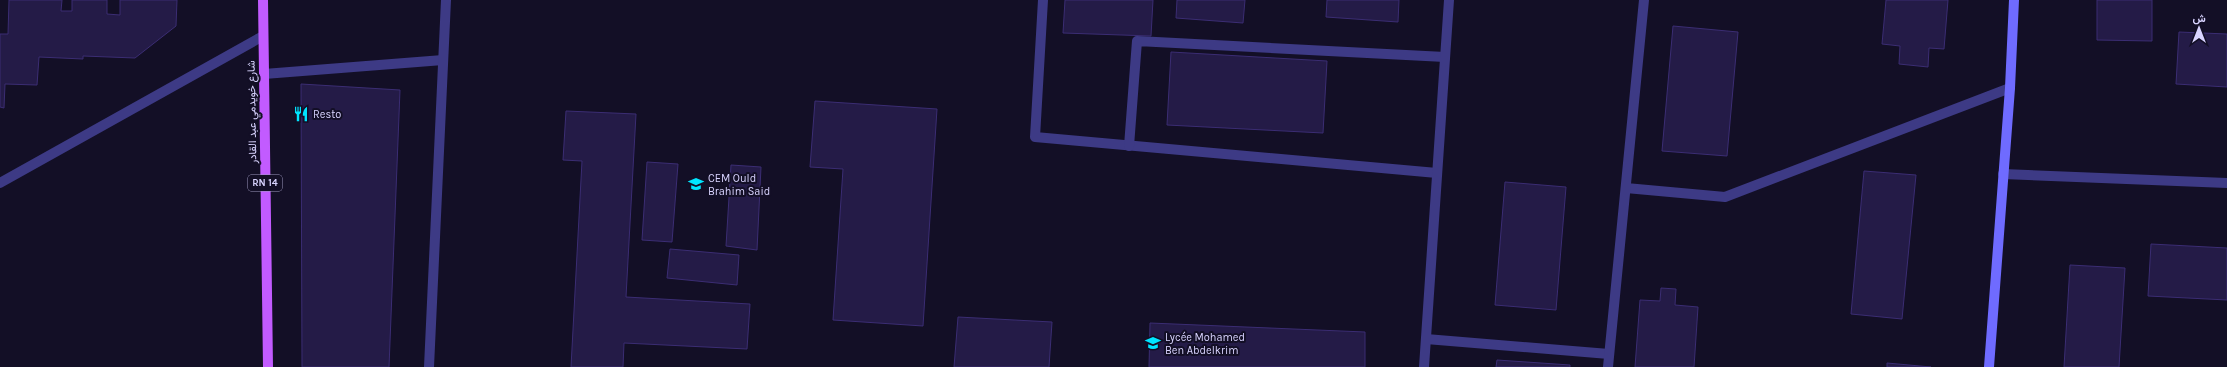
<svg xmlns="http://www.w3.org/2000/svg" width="2227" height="367" viewBox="0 0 2227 367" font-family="Karla,Vazirmatn,sans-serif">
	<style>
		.building { fill: #241b47; stroke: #3b2d73 }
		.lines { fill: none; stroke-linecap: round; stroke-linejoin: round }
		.minor { stroke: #3d3a85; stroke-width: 10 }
		.secondary { stroke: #6f6bff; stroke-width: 10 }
		.primary { stroke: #c25bff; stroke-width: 10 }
		.labels { text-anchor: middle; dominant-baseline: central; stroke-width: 4; stroke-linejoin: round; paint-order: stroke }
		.shield { fill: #130f26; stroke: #9e99be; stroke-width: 1 }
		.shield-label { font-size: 10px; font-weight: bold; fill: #d9d4ff }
		.street-label { font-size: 11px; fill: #d9d4ff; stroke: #130f26 }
		.poi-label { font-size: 11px; fill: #d9d4ff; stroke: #130f26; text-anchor: start }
	</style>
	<rect width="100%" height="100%" fill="#130f26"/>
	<!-- building -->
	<g class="building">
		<polygon points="9,0 62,0 61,11 72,11 72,0 107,0 107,14 120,15 120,0 177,0 176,26 135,58 83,56 83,59 39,57 37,85 5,84 4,108 0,107 0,34 8,34"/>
		<polygon points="1065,0 1153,0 1151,36 1063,33"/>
		<polygon points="1177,0 1245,0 1243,23 1176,18"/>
		<polygon points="1327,0 1399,0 1398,22 1326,17"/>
		<polygon points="1886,0 1948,0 1944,49 1929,48 1928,67 1899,64 1900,46 1882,44"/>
		<polygon points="2097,0 2152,0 2152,41 2097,40"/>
		<polygon points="1673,26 1738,32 1727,156 1662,151"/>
		<polygon points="2179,32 2227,34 2227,87 2176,84"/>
		<polygon points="1171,52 1327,61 1323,133 1167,125"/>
		<polygon points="301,84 400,90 389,367 302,367"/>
		<polygon points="815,101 937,109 923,326 833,320 843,169 810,167"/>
		<polygon points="566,111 636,114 626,297 750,304 747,349 624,343 623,367 571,367 582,161 563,160"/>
		<polygon points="647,162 678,164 672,242 642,240"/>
		<polygon points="731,165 761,167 757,250 726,246"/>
		<polygon points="1864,171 1916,175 1902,319 1851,314"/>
		<polygon points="1505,182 1566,187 1556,310 1495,305"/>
		<polygon points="2151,244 2227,248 2227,300 2148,296"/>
		<polygon points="670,249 739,255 737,285 667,278"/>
		<polygon points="2070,265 2125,268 2119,367 2064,367"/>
		<polygon points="1661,288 1676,289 1675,305 1698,307 1694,367 1635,367 1640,300 1660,301"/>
		<polygon points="958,317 1052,322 1049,367 954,367"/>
		<polygon points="1150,323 1365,332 1365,367 1149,367"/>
		<polygon points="1497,360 1570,365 1570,367 1496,367"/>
		<polygon points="1887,363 1931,367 1887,367"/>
	</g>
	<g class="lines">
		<!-- minor -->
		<g class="minor">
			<polyline points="1043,0 1035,137 1437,173"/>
			<polyline points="264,74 443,60"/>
			<polyline points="1129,146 1137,41 1445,57"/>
			<polyline points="2003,174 2227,183"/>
			<polyline points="0,183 263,36"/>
			<polyline points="1626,188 1725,197 2010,88"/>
			<polyline points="1426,339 1609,354"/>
			<polyline points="429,367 446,0"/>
			<polyline points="1424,367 1449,0"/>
			<polyline points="1608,367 1644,0"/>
		</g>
		<!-- secondary -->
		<polyline class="secondary" points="1989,367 2010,88 2014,0"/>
		<!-- primary -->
		<polyline class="primary" points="263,0 268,367"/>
	</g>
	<!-- icons -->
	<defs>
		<g id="restaurant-bare" transform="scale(1.2)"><path d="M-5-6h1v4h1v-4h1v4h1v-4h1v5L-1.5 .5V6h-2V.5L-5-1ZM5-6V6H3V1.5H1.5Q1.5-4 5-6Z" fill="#00e5ff" stroke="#130f26" stroke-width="2.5" paint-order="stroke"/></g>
		<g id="school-bare" transform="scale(1.2)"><path d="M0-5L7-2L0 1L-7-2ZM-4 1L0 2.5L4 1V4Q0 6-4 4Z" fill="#00e5ff" stroke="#130f26" stroke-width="2.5" paint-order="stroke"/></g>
	</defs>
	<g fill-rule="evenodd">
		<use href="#restaurant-bare" x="301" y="114"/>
		<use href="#school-bare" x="696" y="184"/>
		<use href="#school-bare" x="1153" y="343"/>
	</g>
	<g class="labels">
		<!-- shield labels -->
		<rect class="shield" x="248" y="175" width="34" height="16" rx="3"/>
		<g class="shield-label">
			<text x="265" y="183">RN 14</text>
		</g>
		<!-- street labels -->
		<g class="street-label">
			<text transform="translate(252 112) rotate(-91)">شارع خويدمي عبد القادر</text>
		</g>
		<!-- poi labels -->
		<g class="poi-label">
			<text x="313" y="114">Resto</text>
			<text x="708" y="178">CEM Ould<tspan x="708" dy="13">Brahim Said</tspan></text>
			<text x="1165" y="337">Lycée Mohamed<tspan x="1165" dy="13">Ben Abdelkrim</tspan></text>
		</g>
	</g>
	<!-- north arrow -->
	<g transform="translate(2199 28)" stroke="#130f26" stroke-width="3" paint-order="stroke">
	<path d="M0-3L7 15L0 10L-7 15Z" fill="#d9d4ff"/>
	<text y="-6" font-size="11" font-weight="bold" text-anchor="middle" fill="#d9d4ff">ش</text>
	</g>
</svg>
